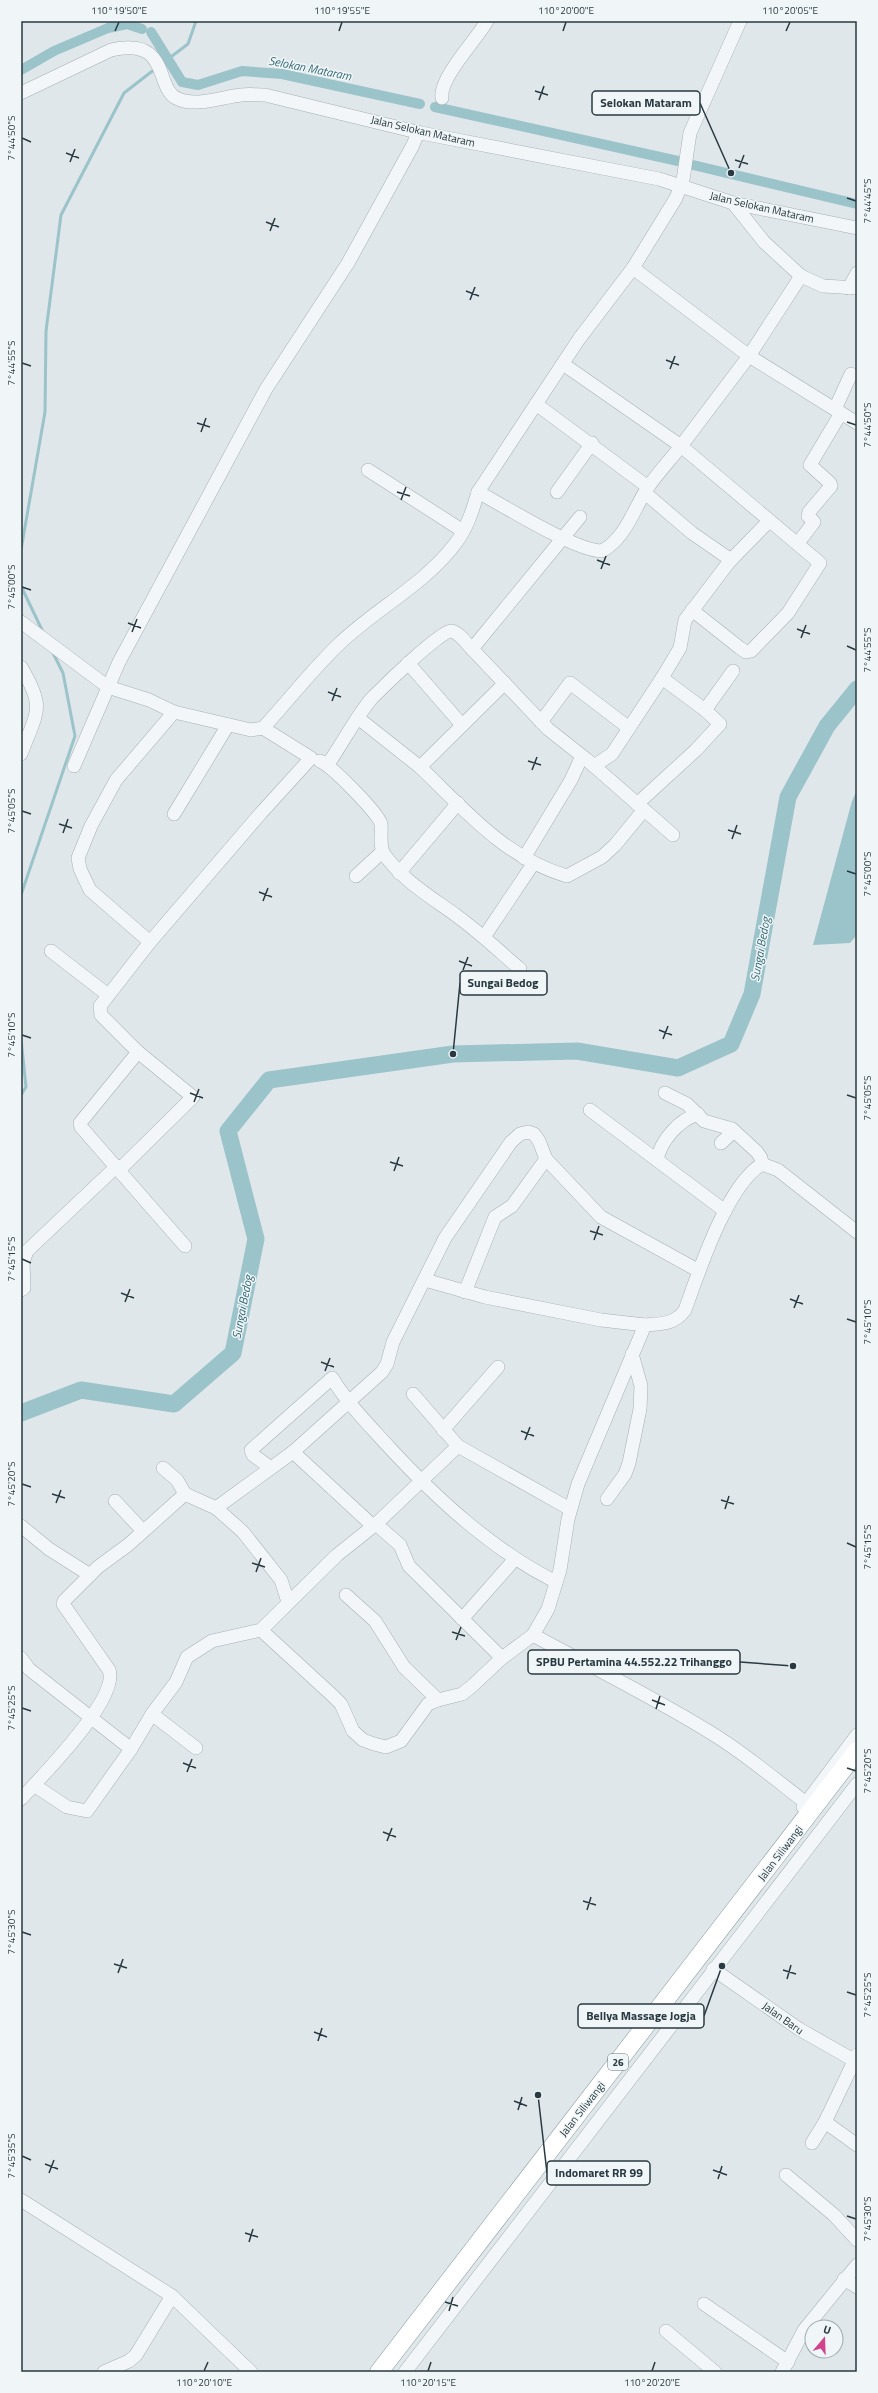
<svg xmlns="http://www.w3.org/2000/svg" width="878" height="2393" viewBox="0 0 878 2393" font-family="'Titillium Web',sans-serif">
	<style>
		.water { fill: #9bc3ca }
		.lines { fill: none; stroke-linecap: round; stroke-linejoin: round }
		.stream { stroke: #9bc3ca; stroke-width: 3 }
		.canal { stroke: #9bc3ca; stroke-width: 10 }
		.river { stroke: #9bc3ca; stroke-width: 17 }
		.minor-casing { stroke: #a5b0b4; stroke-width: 14 }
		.highway-casing { stroke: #879aa1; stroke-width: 19 }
		.minor { stroke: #f3f6f8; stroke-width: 13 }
		.highway { stroke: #fff; stroke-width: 18 }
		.ticks { fill: none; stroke: #283a41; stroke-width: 1.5 }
		.labels { text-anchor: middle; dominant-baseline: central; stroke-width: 3; stroke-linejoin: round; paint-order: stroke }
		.shield { fill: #f0f5f7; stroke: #647278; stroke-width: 1 }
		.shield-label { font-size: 10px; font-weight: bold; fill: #283a41 }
		.street-label { font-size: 11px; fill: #283a41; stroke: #f0f5f7 }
		.water-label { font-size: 12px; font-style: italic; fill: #326976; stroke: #f0f5f7 }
		.leader { fill: none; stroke: #283a41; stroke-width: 1.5 }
		.callout-dot { fill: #283a41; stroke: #f0f5f7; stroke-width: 1.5 }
		.callout { fill: #f0f5f7; stroke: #283a41; stroke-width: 1.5 }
		.callout-label { font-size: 12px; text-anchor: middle; font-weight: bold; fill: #283a41 }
		.neatline { fill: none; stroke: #283a41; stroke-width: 1.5 }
		.ticks-label { font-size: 10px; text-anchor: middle; fill: #283a41 }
	</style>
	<rect width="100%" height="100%" fill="#e0e7ea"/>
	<!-- water -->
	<polygon class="water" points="857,790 857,935 850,943 813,945 852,801"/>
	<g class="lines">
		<!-- stream -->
		<g class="stream">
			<polyline points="172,56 188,44 196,21"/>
			<polyline points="21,550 45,412 46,331 61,215 124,93 155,69"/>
			<polyline points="21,586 43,632"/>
			<polyline points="21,895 75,736 63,673 53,653"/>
			<polyline points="21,1039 26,1087 21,1095"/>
		</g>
		<!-- canal -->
		<g class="canal">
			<polyline points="151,32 182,82 198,85 242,71 282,74 420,104"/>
			<polyline points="21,70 54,51 108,28 127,24 142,29"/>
			<polyline points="435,107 678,161"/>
			<polyline points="693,165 857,204"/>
		</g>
		<!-- river -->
		<polyline class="river" points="21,1413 81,1390 174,1404 233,1353 256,1239 228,1131 269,1080 453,1054 577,1051 678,1068 731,1044 752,994 788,797 827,726 857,689"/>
		<!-- minor casing -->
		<g class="minor-casing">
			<g id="minor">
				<path d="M21 93 111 50C172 36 154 90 178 99 196 107 222 97 241 95 249 94 257 95 265 95L421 133 659 179 733 203 857 228"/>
				<path d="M442 98C439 78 477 39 487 21"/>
				<polyline points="733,203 764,242 801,276"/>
				<polyline points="633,268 749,356 801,276 823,286 857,288"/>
				<polyline points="849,288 857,273"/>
				<polyline points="536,404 648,487"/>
				<polyline points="835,409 851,374"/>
				<polyline points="368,470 463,531"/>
				<path d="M478 492C504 506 576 551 602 551 626 538 634 508 648 487 658 473 670 460 681 446L563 364"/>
				<polyline points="557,492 592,443"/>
				<polyline points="645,493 692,533 731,560"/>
				<polyline points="798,543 814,522 808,516 809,512 831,486 830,483 810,465 841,413"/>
				<polyline points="692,610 740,648 746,652 751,651 788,613 820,563 681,446 749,356 857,423"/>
				<path d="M21 622 108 687 149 700 174 712 251 730 263 728C288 701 311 671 338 645 375 609 424 585 455 544 467 529 473 509 478 492L579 339 633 268 676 198 683 180 690 133 740 21"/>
				<polyline points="472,649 548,729 586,759 673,835"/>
				<polyline points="408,663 462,725"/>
				<path d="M21 667C46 709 37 711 21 754"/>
				<polyline points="705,710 733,671"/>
				<polyline points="358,718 420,767 505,683"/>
				<polyline points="541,722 570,683 629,728"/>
				<path d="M320 761C332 766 378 813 381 824 382 833 379 846 384 854 403 881 431 897 457 916 479 932 499 951 520 969"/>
				<path d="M328 764C343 743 355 718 372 698 382 688 440 631 451 631 459 632 467 644 472 649L580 517"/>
				<polyline points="74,766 119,662 266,389 348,263 413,145 418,132"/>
				<polyline points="594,766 612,754 662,678 680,648 685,620 729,562 769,521"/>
				<path d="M420 767C465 810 505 858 567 876L602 857 615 845 643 811"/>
				<polyline points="637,804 696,750 720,724 705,710 662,678"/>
				<polyline points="174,814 228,725"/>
				<polyline points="524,858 571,780 582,756"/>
				<polyline points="399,873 458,803"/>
				<polyline points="356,876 382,852"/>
				<polyline points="484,937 533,864"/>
				<polyline points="150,942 90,890 80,869 78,858 91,826 116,780 174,712"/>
				<polyline points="51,951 108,995"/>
				<polyline points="665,1093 687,1104 704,1121 732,1129 757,1152 761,1158 762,1164"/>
				<polyline points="590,1110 725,1211"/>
				<polyline points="721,1143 734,1131"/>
				<path d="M657 1160C661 1140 679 1120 698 1114"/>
				<polyline points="120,1169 193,1097 138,1052"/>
				<polyline points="185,1246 81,1127 80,1123 138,1052 101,1015 100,1006 150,942 261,813 311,758 263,728"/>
				<polyline points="425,1280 485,1297 601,1320 645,1325"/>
				<polyline points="21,1290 24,1288 23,1262 27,1251 117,1166"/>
				<polyline points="465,1292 495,1217 512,1206 546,1159"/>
				<polyline points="413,1394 458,1446"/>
				<polyline points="443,1430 498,1367"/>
				<polyline points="293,1452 373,1526"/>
				<polyline points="163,1468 177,1480 185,1494"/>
				<path d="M271 1468 253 1455 251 1450 332 1378C348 1404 368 1424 388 1446 437 1499 491 1549 556 1582"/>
				<polyline points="607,1499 625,1474 629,1463 640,1409 641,1386 632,1354"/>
				<polyline points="115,1501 143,1531"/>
				<polyline points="216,1508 293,1452 382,1372 387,1364 393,1342 445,1238 511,1142 520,1134 528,1132 534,1134 539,1141 546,1159 601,1217 699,1271"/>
				<polyline points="376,1524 400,1545 409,1566 502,1658"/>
				<polyline points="21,1526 49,1549 90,1575"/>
				<polyline points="346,1595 375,1621 404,1667 438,1700"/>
				<polyline points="462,1619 515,1559"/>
				<path d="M261 1630 333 1696 341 1704 353 1731 363 1740 374 1744 386 1747 401 1741 428 1704 438 1700 462 1694 471 1687 502 1658 533 1635 548 1609 560 1570 568 1519 578 1484 645 1325C662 1324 675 1324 685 1310 699 1271 727 1185 762 1164L778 1170 857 1232"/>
				<path d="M533 1635C594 1668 657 1699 716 1736 748 1756 776 1780 806 1803"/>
				<polyline points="21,1658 29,1669 131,1749 152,1714 176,1682 187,1657 212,1641 261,1630 337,1555 376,1524 458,1446 570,1509"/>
				<polyline points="152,1714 196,1748"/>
				<polyline points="34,1785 67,1807 87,1811 131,1749"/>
				<path d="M21 1799C41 1777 120 1698 109 1670L63 1604 64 1601 98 1567 128 1545 185 1494 216 1508 243 1532 281 1580 288 1602"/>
				<polyline points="803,1807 857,1735"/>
				<polyline points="713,1969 799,2029 857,2062"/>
				<polyline points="857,2055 825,2122 857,2145"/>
				<polyline points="812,2143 825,2122"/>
				<polyline points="786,2175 834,2215 857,2240"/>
				<polyline points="21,2200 172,2296 251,2372"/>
				<polyline points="844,2279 857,2287"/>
				<polyline points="704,2304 788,2362"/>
				<polyline points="666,2331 715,2372"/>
				<polyline points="104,2372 129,2361 136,2355 172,2296"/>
				<polyline points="405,2372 857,1784"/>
				<polyline points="782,2372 804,2330 857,2265"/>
			</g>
		</g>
		<!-- highway casing -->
		<g class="highway-casing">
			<polyline id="highway" points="379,2372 857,1751"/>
		</g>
		<!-- minor -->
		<use href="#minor" class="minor"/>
		<!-- highway -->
		<use href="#highway" class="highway"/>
	</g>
	<!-- ticks -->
	<path class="ticks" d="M115 31 119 22M339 31 342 22M563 31 566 22M786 31 790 22M535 91 548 95M539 100 544 86M22 138 31 142M66 153 79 158M735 160 748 164M70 162 75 149M739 168 744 155M847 198 856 201M266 222 279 227M270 231 275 218M466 291 479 296M470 300 475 287M666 360 679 365M22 363 31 366M670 369 675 356M847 422 856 425M197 423 210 427M201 432 206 418M397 492 410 496M401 500 406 487M597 560 610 565M601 569 606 556M22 587 31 590M128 623 141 628M797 629 810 634M132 632 137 619M801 638 806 625M847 646 856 650M328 692 341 697M332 701 337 688M528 761 541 765M532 770 537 757M22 811 31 814M59 824 72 828M728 830 741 834M63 833 68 819M732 839 737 825M847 871 856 874M259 892 272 897M263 901 268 888M459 961 472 966M463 970 468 957M659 1030 672 1035M22 1035 31 1038M663 1039 668 1026M190 1093 203 1098M847 1095 856 1098M194 1102 199 1089M390 1162 403 1166M394 1171 399 1157M590 1231 603 1235M594 1240 599 1226M22 1259 31 1263M121 1293 134 1298M790 1299 803 1304M125 1302 130 1289M794 1308 799 1295M847 1319 856 1322M321 1362 334 1367M325 1371 330 1358M521 1431 534 1436M525 1440 530 1427M22 1484 31 1487M52 1494 65 1498M721 1500 734 1504M56 1503 61 1490M725 1509 729 1496M847 1543 856 1547M252 1563 265 1567M256 1572 261 1558M452 1632 465 1636M456 1640 461 1627M652 1700 665 1705M22 1708 31 1711M656 1709 660 1696M183 1763 196 1768M847 1768 856 1771M187 1772 192 1759M383 1832 396 1837M387 1841 392 1828M583 1901 596 1905M587 1910 591 1897M22 1932 31 1935M114 1964 127 1968M783 1970 796 1974M118 1973 123 1959M787 1979 791 1965M847 1992 856 1995M314 2032 327 2037M318 2041 322 2028M514 2101 527 2106M518 2110 522 2097M22 2156 31 2160M45 2164 58 2169M713 2170 727 2175M49 2173 54 2160M718 2179 722 2166M847 2216 856 2219M245 2233 258 2237M249 2242 253 2229M445 2302 458 2306M449 2311 453 2297M204 2371 208 2362M428 2371 431 2362M652 2371 655 2362"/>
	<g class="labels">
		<!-- shield labels -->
		<rect class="shield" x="608" y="2054" width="20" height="16" rx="3"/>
		<g class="shield-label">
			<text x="618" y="2062">26</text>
		</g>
		<!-- street labels -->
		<g class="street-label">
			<text transform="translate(423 131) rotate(13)">Jalan Selokan Mataram</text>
			<text transform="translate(762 207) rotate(13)">Jalan Selokan Mataram</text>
			<text transform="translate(780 1853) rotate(-53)">Jalan Siliwangi</text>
			<text transform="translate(783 2018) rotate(35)">Jalan Baru</text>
			<text transform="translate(582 2109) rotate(-52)">Jalan Siliwangi</text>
		</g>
		<!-- water labels -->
		<g class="water-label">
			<text transform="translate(310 68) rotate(11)">Selokan Mataram</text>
			<text transform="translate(760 949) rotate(-80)">Sungai Bedog</text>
			<text transform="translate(242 1307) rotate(-79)">Sungai Bedog</text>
		</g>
	</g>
	<!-- callouts -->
	<path class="leader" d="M731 173L700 103M453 1054L460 983M793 1666L740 1662M722 1966L704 2016M538 2095L547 2173"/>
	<g class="callout-dot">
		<circle cx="731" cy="173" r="4"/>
		<circle cx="453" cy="1054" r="4"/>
		<circle cx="793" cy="1666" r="4"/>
		<circle cx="722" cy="1966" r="4"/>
		<circle cx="538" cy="2095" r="4"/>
	</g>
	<g class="callout">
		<rect x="592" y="91" width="108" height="24" rx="4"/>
		<rect x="460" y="971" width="87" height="24" rx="4"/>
		<rect x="528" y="1650" width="212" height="24" rx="4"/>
		<rect x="578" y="2004" width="126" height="24" rx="4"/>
		<rect x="547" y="2161" width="103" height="24" rx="4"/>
	</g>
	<g class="callout-label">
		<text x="646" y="107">Selokan Mataram</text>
		<text x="503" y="987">Sungai Bedog</text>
		<text x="634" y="1666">SPBU Pertamina 44.552.22 Trihanggo</text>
		<text x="641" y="2020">Bellya Massage Jogja</text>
		<text x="599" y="2177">Indomaret RR 99</text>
	</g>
	<!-- border -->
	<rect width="878" height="2393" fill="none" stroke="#f0f5f7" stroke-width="44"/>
	<!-- north arrow -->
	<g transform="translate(824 2339) rotate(19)"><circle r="19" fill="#f0f5f7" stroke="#a0aaae"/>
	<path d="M0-3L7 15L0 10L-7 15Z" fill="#d1438b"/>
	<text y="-6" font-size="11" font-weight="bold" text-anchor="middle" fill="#283a41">U</text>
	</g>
	<rect x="22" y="22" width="834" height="2349" class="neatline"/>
	<g class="ticks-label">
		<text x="119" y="14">110°19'50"E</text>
		<text x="342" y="14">110°19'55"E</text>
		<text x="566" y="14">110°20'00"E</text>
		<text x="790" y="14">110°20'05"E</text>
		<text transform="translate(11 138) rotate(-90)" y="4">7°44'50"S</text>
		<text transform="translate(867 201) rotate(-90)" y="4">7°44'45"S</text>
		<text transform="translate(11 363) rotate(-90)" y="4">7°44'55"S</text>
		<text transform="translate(867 425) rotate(-90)" y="4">7°44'50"S</text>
		<text transform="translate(11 587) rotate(-90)" y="4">7°45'00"S</text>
		<text transform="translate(867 650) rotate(-90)" y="4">7°44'55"S</text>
		<text transform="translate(11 811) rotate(-90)" y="4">7°45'05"S</text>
		<text transform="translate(867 874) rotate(-90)" y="4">7°45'00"S</text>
		<text transform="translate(11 1035) rotate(-90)" y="4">7°45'10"S</text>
		<text transform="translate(867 1098) rotate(-90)" y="4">7°45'05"S</text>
		<text transform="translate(11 1259) rotate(-90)" y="4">7°45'15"S</text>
		<text transform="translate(867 1322) rotate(-90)" y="4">7°45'10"S</text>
		<text transform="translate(11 1484) rotate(-90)" y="4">7°45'20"S</text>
		<text transform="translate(867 1547) rotate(-90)" y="4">7°45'15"S</text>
		<text transform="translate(11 1708) rotate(-90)" y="4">7°45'25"S</text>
		<text transform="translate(867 1771) rotate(-90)" y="4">7°45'20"S</text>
		<text transform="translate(11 1932) rotate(-90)" y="4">7°45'30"S</text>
		<text transform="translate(867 1995) rotate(-90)" y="4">7°45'25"S</text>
		<text transform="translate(11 2156) rotate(-90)" y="4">7°45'35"S</text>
		<text transform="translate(867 2219) rotate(-90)" y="4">7°45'30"S</text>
		<text x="204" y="2386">110°20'10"E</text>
		<text x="428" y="2386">110°20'15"E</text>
		<text x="652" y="2386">110°20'20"E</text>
	</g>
</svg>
